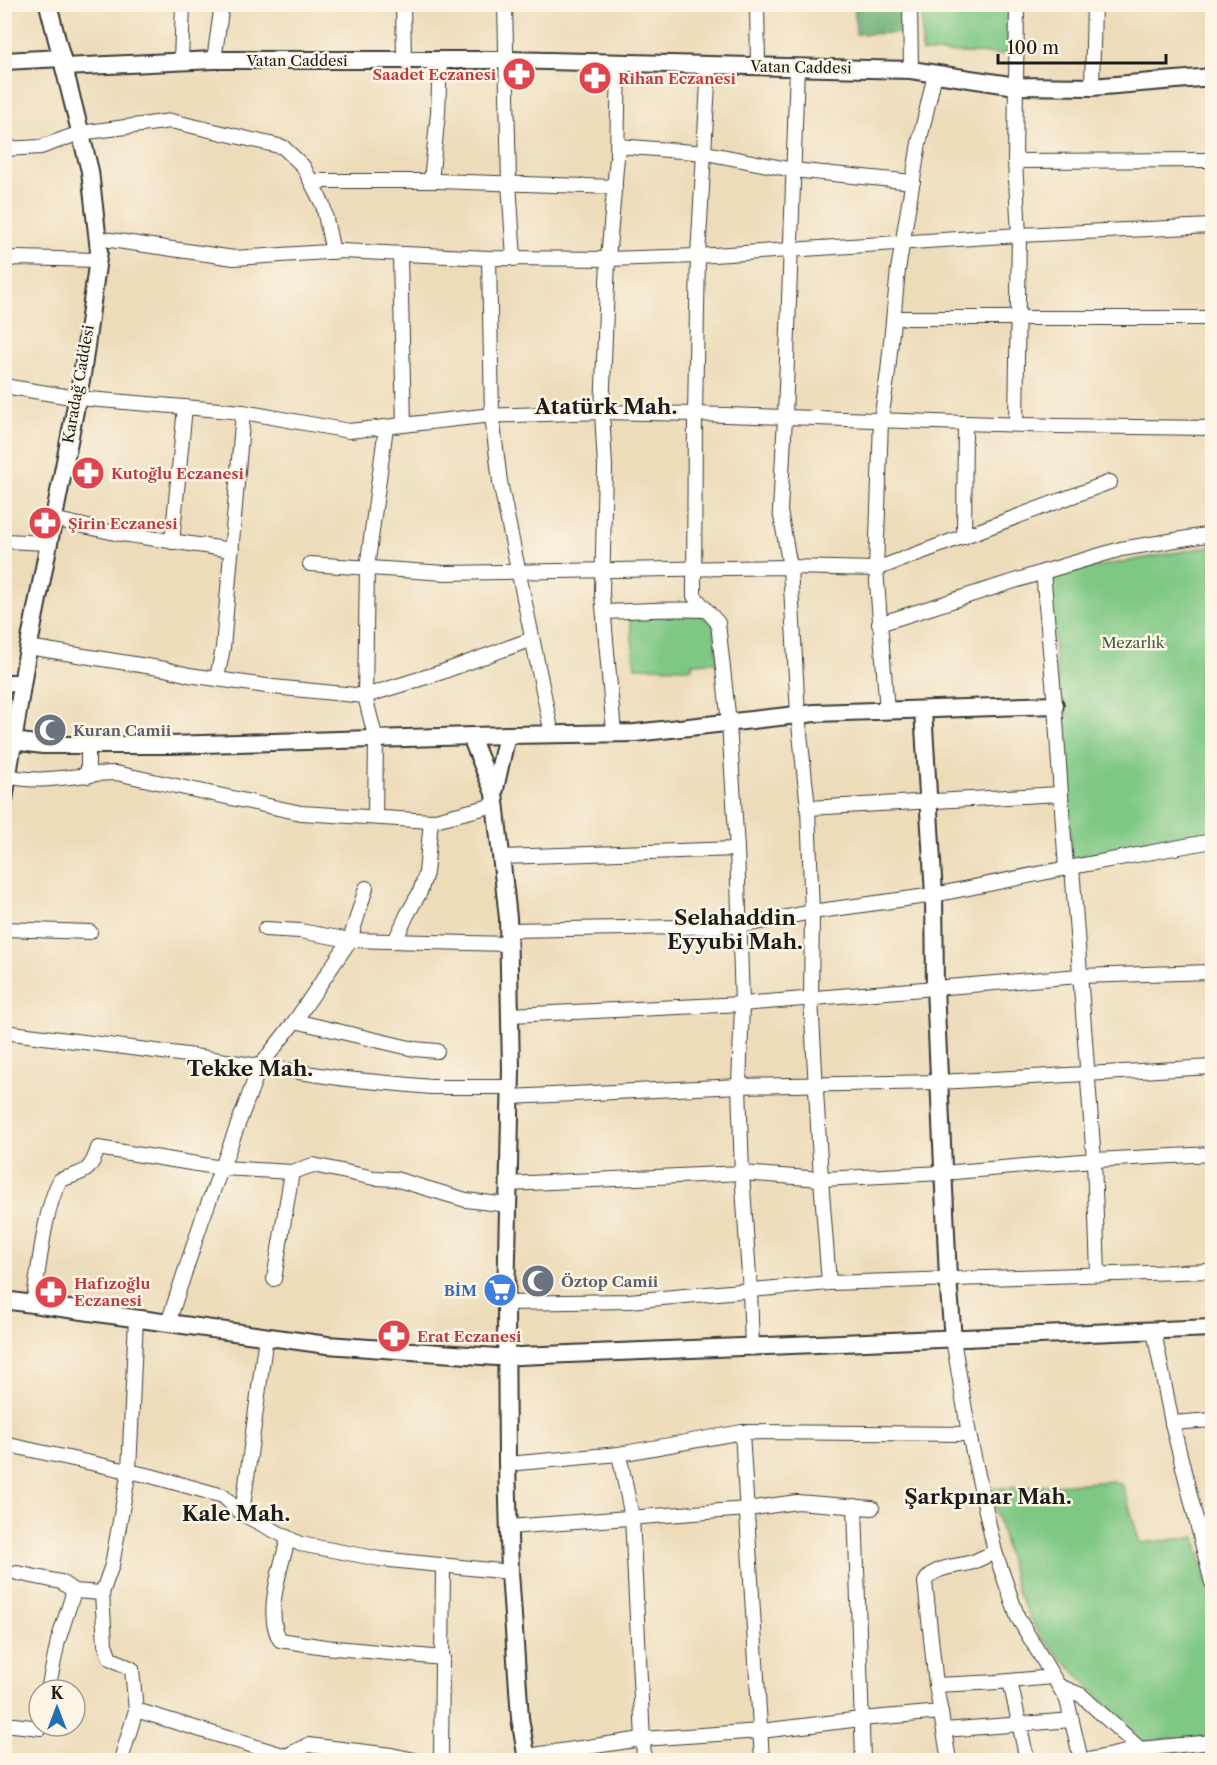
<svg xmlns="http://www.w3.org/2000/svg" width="1217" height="1765" viewBox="0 0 1217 1765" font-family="'Libre Caslon Text',serif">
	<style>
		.green { fill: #7fc884; stroke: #4e7250; stroke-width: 1.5 }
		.forest { fill: #67ac72; stroke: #426447; stroke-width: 1.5 }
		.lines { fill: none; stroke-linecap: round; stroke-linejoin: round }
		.minor-casing { stroke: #3b3934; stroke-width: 16 }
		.tertiary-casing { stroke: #3b3934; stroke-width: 20 }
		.minor { stroke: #fff; stroke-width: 14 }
		.tertiary { stroke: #fff; stroke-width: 16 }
		.labels { text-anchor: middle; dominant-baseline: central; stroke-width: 5; stroke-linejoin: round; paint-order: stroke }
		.street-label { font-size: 15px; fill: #1c1c1c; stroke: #fcf5e5 }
		.health-label { font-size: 15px; font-weight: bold; fill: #be3a42; stroke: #fcf5e5; text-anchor: start }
		.park-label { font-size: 15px; fill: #3f5840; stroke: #fcf5e5 }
		.worship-label { font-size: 15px; font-weight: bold; fill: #5b616d; stroke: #fcf5e5; text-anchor: start }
		.shop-label { font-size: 15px; font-weight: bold; fill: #366cbe; stroke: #fcf5e5; text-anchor: end }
		.district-label { font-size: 21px; font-weight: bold; fill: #1c1c1c; stroke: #fcf5e5 }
	</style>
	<rect width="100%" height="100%" fill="#fcf5e5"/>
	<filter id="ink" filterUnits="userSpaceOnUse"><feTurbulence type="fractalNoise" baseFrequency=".0167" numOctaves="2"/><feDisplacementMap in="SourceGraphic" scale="12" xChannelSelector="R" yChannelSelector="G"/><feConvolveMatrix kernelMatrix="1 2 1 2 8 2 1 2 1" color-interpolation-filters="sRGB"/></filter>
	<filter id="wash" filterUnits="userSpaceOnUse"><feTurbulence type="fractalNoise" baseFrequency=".008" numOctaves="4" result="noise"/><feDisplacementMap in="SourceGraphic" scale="24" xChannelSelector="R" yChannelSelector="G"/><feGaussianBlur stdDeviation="1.35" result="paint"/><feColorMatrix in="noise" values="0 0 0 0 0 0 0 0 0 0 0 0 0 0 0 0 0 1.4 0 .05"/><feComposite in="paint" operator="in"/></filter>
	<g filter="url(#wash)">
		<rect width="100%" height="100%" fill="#eddcba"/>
		<!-- green -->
		<g class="green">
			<polygon points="922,5 1009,5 1008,54 922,52"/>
			<polygon points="1212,546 1212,834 1072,859 1049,579 1051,575"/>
			<polygon points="694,611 713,622 718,662 692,663 692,668 635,667 630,619 642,615"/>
			<polygon points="1113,1481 1123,1486 1140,1543 1196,1537 1212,1609 1212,1736 1143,1742 1039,1635 1018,1594 990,1489"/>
		</g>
		<!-- forest -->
		<polygon class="forest" points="854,5 902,5 904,33 856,34"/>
	</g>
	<g filter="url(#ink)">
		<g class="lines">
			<!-- minor casing -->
			<g class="minor-casing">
				<g id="minor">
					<polyline points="403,4 404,60"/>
					<polyline points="505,4 509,183 514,259"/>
					<polyline points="757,4 758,66"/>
					<polyline points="910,4 911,70"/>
					<polyline points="214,60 222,4"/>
					<polyline points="181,61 183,4"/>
					<polyline points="709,66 698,256 695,414 694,596 718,623 729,723 737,849 742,1004 739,1086 742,1173 750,1290 752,1348"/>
					<polyline points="797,67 785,417 780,511 790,567 798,715 808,808 812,912 811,999 821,1179 829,1283"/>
					<polyline points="1092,87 1094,4"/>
					<polyline points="618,146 706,153 793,170 913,182"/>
					<polyline points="4,149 41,147 80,133 171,121 283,147 303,166 323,205 333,252"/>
					<polyline points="1015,161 1212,160"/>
					<polyline points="311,181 438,181 615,187"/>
					<polyline points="431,181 438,113 440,60"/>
					<polyline points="97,238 234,258 342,251 489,258 608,259 698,256 1019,235 1212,226"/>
					<polyline points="400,255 404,425"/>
					<polyline points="489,258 492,416 500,482 552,734"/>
					<polyline points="4,260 17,258 97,260"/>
					<polyline points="894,318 1212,318"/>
					<polyline points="4,386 77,398 243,412 349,431 483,416 602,412 695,414 1058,426 1212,428"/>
					<polyline points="1016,424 1019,235 1015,161 1017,4"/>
					<polyline points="53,519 115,533 232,550"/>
					<polyline points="964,537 965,423"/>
					<polyline points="4,541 48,543"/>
					<polyline points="172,542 185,407"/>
					<polyline points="310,564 445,573 790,567 876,569 1110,482"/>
					<polyline points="1043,572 1055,705 1066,869"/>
					<path d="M604 612C638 611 672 608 706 610"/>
					<polyline points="879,624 1043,572 1121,549 1212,534"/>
					<polyline points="28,647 165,669 189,675 273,687 365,696 442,672 532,639"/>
					<polyline points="217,678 223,648 243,412"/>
					<polyline points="887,711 876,569 881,420 888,372 898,270 919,143 935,74"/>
					<polyline points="614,733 602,594 605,466 602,412 608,259 617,157 619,62"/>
					<polyline points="88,745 88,776"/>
					<path d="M4 775C41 786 79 773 116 773L301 813 431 821 495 805"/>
					<polyline points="808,808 1060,794"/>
					<polyline points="375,816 376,740 365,696 367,568 386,427"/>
					<polyline points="501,857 737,849"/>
					<polyline points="1072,867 1094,1160 1098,1274"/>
					<polyline points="4,929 90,932"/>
					<polyline points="265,929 300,931 350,940 509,944"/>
					<polyline points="509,930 740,926 812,912 934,895 1072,867 1212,841"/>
					<polyline points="395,941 407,915 420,892 426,873 431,821"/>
					<polyline points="510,1015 742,1004 1079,976 1212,972"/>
					<polyline points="295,1021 414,1049 437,1051"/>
					<polyline points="4,1032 187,1055 346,1079 431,1087 511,1087"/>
					<polyline points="510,1097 739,1086 939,1082 1212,1067"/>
					<polyline points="508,1184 742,1173 821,1179 943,1173 1094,1160 1212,1154"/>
					<polyline points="274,1279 292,1172 313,1165 374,1178 395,1179 466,1200 508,1205"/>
					<polyline points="506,1303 629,1301 829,1283 1212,1271"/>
					<path d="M33 1304C39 1270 44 1209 60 1180 83 1172 90 1174 98 1148L222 1168 292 1172"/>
					<polyline points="168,1323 202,1220 260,1066 295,1021 350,940 366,888"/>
					<polyline points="1154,1331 1172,1423 1212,1583"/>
					<polyline points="953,1339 969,1434 995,1552 1018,1618 1067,1700 1081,1760"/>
					<polyline points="1172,1423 1212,1420"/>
					<polyline points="742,1432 762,1760"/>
					<polyline points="4,1444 151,1476 223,1496 242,1514 300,1544 380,1559 510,1572"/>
					<polyline points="619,1454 632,1517 644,1760"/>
					<polyline points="507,1464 619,1454 742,1432 969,1434"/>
					<polyline points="855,1506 863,1760"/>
					<polyline points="242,1514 266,1336"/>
					<polyline points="509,1527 747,1509 797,1502 872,1508"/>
					<path d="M288 1539C281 1568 264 1613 280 1640L325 1647 443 1658"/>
					<polyline points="17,1573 61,1582 74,1591 102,1593"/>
					<polyline points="1010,1681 1027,1760"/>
					<polyline points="936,1685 999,1682 1053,1677"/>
					<polyline points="1059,1686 1081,1695 1152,1760"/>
					<polyline points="48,1690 58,1641 74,1591"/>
					<polyline points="136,1710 286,1756 308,1745 391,1755 415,1760"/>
					<polyline points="4,1724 41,1728 41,1726"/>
					<polyline points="944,1730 1072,1720"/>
					<polyline points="527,1756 642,1739 761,1731 861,1719 941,1712"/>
					<polyline points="121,1760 136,1710 132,1669 110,1658 105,1644 102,1593 112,1565 129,1471 136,1318"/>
					<polyline points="441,1760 443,1566"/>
					<path d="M949 1760 936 1685 925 1582C933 1566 957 1567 973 1562 980 1559 988 1555 995 1552"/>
					<polyline points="1088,1760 1140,1749 1212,1742"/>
				</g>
			</g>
			<!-- tertiary casing -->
			<g class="tertiary-casing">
				<g id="tertiary">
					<polyline points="4,61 62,58"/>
					<polyline points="64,67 214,60 507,60 911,70 1016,86 1092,87 1212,77"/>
					<polyline points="4,683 22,683"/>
					<polyline points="923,710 934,895 935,987 948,1278 953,1339"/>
					<polyline points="471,737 494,793 508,918 511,1070 506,1303 507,1464 510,1572 520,1718 527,1760"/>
					<polyline points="13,741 43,745 169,745 507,735 635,733 815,713 1055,705"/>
					<polyline points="494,793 507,735"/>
					<polyline points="4,800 26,660 82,375 99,251 90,171 48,4"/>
					<polyline points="4,1300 327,1345 496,1357 1212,1328"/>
				</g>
			</g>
			<!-- minor -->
			<use href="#minor" class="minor"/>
			<!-- tertiary -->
			<use href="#tertiary" class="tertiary"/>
		</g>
	</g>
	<!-- icons -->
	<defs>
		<g id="pharmacy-disc" transform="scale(1.725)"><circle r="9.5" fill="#e0444e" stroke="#fcf5e5"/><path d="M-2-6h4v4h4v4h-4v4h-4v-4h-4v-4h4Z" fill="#fff"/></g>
		<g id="mosque-disc" transform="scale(1.725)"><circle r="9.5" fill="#6b7280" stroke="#fcf5e5"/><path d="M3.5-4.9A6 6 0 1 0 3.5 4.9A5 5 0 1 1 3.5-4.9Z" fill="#fff"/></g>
		<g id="supermarket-disc" transform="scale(1.725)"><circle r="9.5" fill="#3f7fe0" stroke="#fcf5e5"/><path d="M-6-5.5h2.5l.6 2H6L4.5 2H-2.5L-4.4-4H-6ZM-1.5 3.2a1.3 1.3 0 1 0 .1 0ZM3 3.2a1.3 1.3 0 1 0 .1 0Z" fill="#fff"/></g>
	</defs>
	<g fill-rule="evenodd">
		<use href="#pharmacy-disc" x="519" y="74"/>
		<use href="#pharmacy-disc" x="595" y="78"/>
		<use href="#pharmacy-disc" x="88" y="473"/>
		<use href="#pharmacy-disc" x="45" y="523"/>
		<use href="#mosque-disc" x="50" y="730"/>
		<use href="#mosque-disc" x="538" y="1281"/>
		<use href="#supermarket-disc" x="500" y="1290"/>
		<use href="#pharmacy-disc" x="51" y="1292"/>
		<use href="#pharmacy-disc" x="394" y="1336"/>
	</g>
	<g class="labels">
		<!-- street labels -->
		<g class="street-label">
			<text x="297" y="60">Vatan Caddesi</text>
			<text transform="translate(801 67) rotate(1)">Vatan Caddesi</text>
			<text transform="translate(78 384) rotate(-80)">Karadağ Caddesi</text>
		</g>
		<!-- health labels -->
		<g class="health-label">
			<text x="496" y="74" text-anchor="end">Saadet Eczanesi</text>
			<text x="618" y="78">Rihan Eczanesi</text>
			<text x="111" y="473">Kutoğlu Eczanesi</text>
			<text x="68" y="523">Şirin Eczanesi</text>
			<text x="74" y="1283">Hafızoğlu<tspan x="74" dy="17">Eczanesi</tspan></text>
			<text x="417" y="1336">Erat Eczanesi</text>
		</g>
		<!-- park labels -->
		<g class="park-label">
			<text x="1133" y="642">Mezarlık</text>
		</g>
		<!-- worship labels -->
		<g class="worship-label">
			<text x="73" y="730">Kuran Camii</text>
			<text x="561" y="1281">Öztop Camii</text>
		</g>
		<!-- shop labels -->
		<g class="shop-label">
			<text x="477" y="1290">BİM</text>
		</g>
		<!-- district labels -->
		<g class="district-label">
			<text x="606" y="406">Atatürk Mah.</text>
			<text x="735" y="917">Selahaddin<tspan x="735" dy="24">Eyyubi Mah.</tspan></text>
			<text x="250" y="1068">Tekke Mah.</text>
			<text x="988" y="1496">Şarkpınar Mah.</text>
			<text x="236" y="1513">Kale Mah.</text>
		</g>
	</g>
	<!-- margin -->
	<rect width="1217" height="1765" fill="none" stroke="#fcf5e5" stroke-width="24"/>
	<!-- north arrow -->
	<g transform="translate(57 1708)"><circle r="28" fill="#fcf5e5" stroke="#a29e95" stroke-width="1.5"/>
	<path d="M0-4.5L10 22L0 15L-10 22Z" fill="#1f6fb2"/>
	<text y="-9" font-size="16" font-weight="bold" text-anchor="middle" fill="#1c1c1c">K</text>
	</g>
	<!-- scale -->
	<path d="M998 54v9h168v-9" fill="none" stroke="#1c1c1c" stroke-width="3"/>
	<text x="1007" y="54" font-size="18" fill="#1c1c1c" stroke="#fcf5e5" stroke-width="4.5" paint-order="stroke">100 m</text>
</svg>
